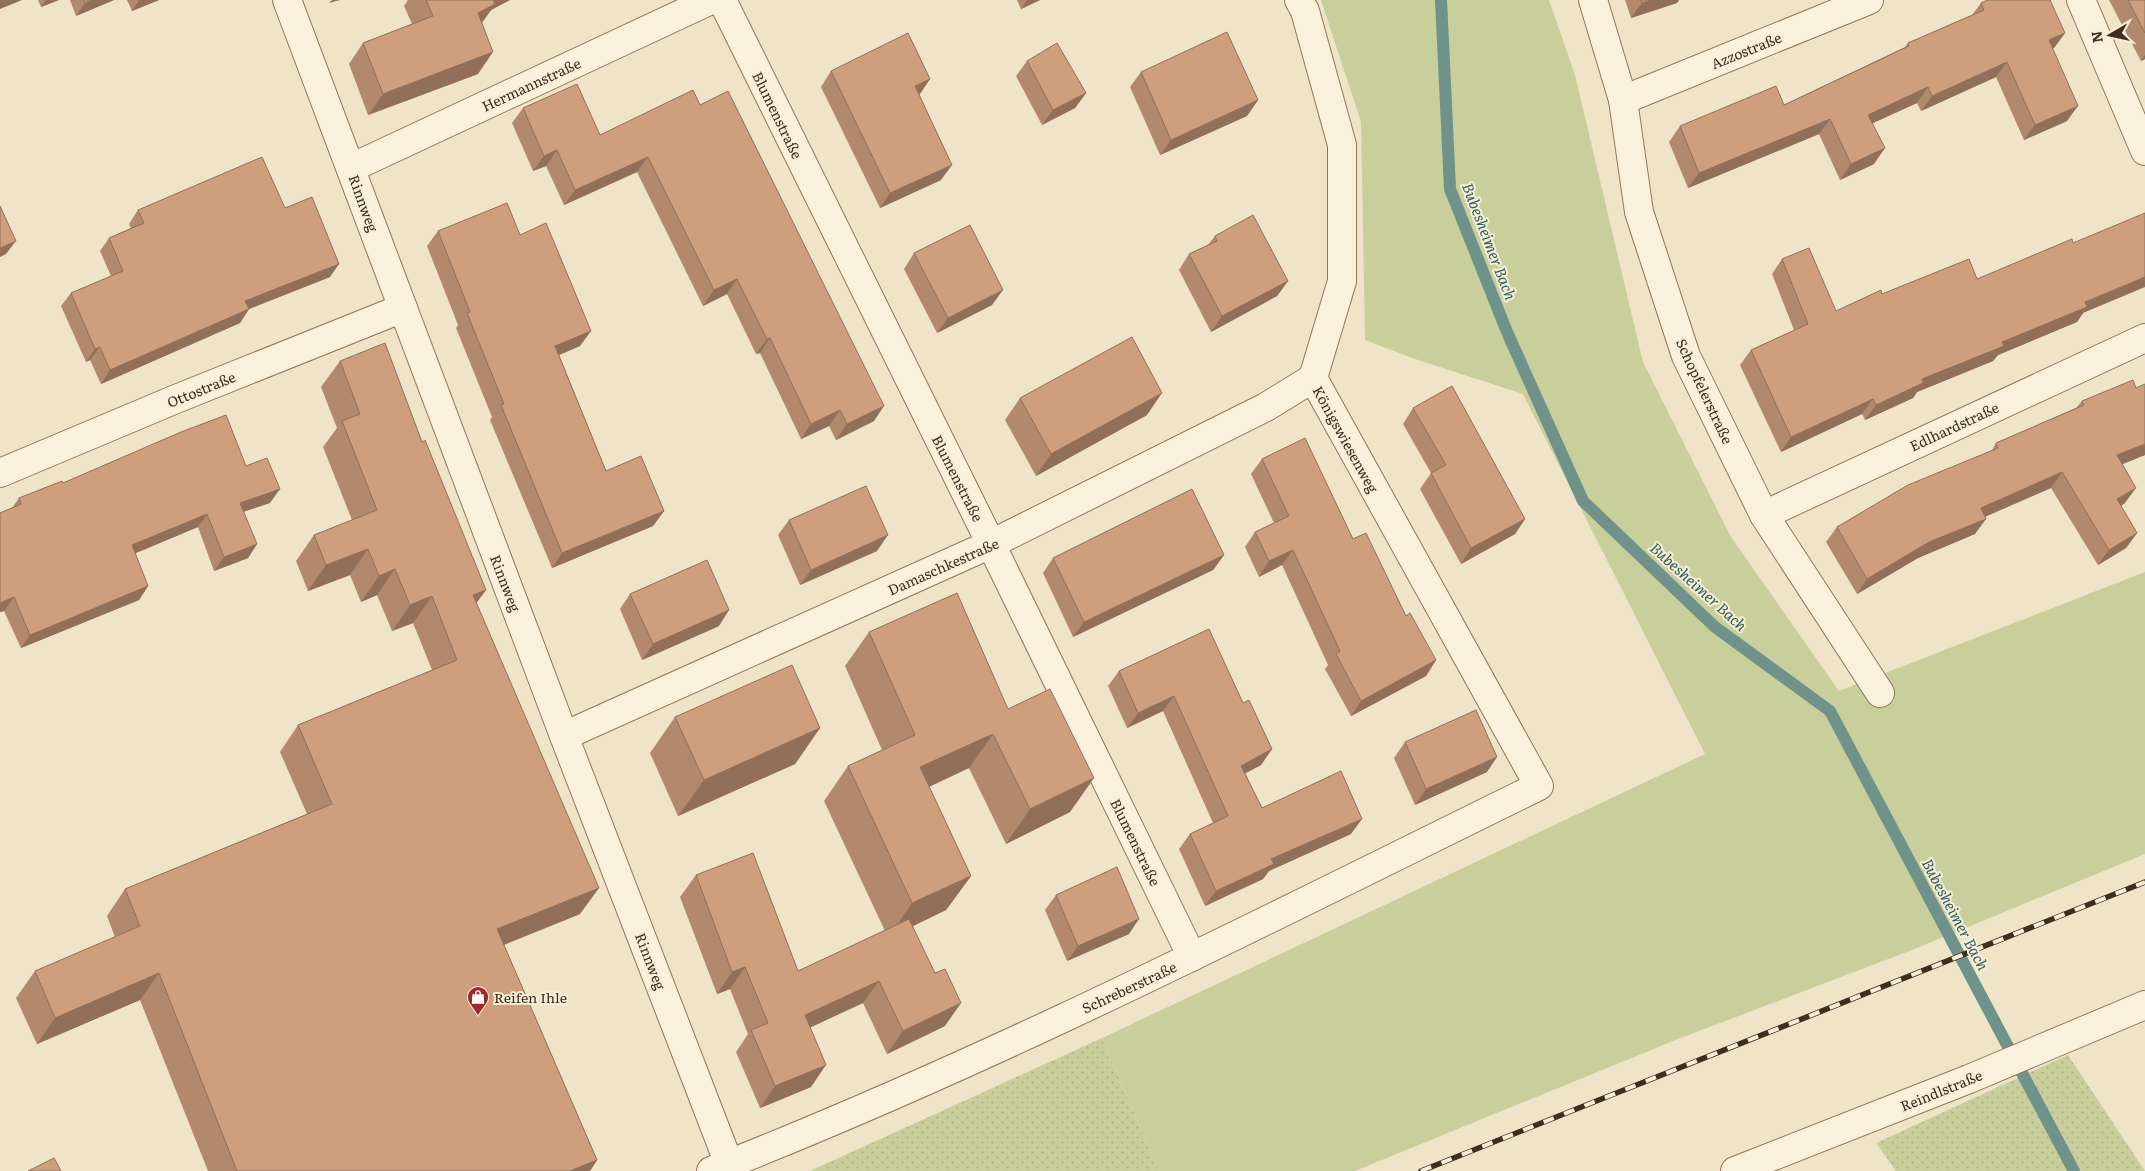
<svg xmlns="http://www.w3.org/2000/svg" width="2145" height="1171" viewBox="0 0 2145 1171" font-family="Literata,serif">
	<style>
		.grass { fill: url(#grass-dots) }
		.garden { fill: #c9cf9b }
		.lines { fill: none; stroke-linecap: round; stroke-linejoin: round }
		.stream { stroke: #6f938a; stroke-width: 12 }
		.minor-casing { stroke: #8d765c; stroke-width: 30 }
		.tertiary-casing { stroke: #8d765c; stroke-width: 30 }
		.minor { stroke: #faf1dc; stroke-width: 28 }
		.tertiary { stroke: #faf1dc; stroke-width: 28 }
		.rail-casing { stroke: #3d2e20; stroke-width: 5.5 }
		.rail { stroke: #f7eed8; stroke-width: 4; stroke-dasharray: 11; stroke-linecap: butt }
		.wall { fill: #b2896c }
		.shaded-wall { fill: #916f58 }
		.building { fill: #cf9f7d; stroke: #916f58 }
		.labels { text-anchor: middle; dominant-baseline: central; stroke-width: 4; stroke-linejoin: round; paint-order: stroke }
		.street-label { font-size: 14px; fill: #3d2e20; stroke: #f7eed8 }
		.poi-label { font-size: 14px; fill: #3d2e20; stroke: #f7eed8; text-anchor: start }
		.water-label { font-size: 15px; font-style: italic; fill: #2f5d5a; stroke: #f7eed8 }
	</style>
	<defs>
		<pattern id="grass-dots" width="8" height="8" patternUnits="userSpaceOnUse" patternTransform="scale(1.25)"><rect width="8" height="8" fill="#c9cf9b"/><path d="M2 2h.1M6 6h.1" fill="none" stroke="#aeb285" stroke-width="1.8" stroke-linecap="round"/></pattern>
	</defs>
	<rect width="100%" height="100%" fill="#f0e4c8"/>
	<!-- grass -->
	<g class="grass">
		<polygon points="1102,1038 1159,1171 810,1171"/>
		<polygon points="2068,1055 2145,1171 1896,1171 1876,1143"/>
	</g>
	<!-- garden -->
	<polygon class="garden" points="1321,0 1549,0 1575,75 1643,362 1731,537 1839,691 2145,572 2145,854 1912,950 1678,1039 1355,1171 1159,1171 1102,1038 1705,754 1523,394 1412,358 1365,340 1361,122"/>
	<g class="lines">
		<!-- stream -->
		<polyline class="stream" points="1441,0 1450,189 1507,332 1583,501 1715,627 1830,711 2074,1171"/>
		<!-- minor casing -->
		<g class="minor-casing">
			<g id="minor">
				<polyline points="287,0 564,736 729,1164"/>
				<polyline points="722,0 991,544 1192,957"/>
				<polyline points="1593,0 1623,100 1639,212 1686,356 1764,515 1880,693"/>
				<polyline points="2081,0 2145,151"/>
				<polyline points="1623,100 1869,0"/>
				<polyline points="351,168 711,0"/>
				<polyline points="0,473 176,399 403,308"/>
				<polyline points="1764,515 2145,338"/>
				<polyline points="564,736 991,544 1266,407 1313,378"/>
				<path d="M711 1171C994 1060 1266 920 1539 786L1313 378 1342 281V145L1305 11 1299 0"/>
			</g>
		</g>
		<!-- tertiary casing -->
		<g class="tertiary-casing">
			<polyline id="tertiary" points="1735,1171 1969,1079 2145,1005"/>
		</g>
		<!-- minor -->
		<use href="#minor" class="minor"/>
		<!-- tertiary -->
		<use href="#tertiary" class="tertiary"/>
		<!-- rail casing -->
		<g class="rail-casing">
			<polyline id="rail" points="1421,1171 2145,882"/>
		</g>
		<!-- rail -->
		<use href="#rail" class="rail"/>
	</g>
	<!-- wall -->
	<g class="wall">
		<polygon points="38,0 59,0 41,7"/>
		<polygon points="70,0 114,0 76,16"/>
		<polygon points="127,0 159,0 132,11"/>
		<polygon points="408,0 510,0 491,10 482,23 478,74 368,115 349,64 363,43 412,24 404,6"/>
		<polygon points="1017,0 1040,0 1021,9"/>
		<polygon points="1625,0 1679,0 1677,3 1631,18"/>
		<polygon points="2109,0 2145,0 2145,59 2141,61"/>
		<polygon points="1981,3 2065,33 2054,48 2052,49 2067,121 2024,140 1996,77 1921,111 1917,103 1872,123 1874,164 1840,180 1819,134 1688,188 1669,142 1680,126 1784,105 1905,47 1908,43 1972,15"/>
		<polygon points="1027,61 1086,93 1075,108 1042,125 1016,76"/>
		<polygon points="831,71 930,79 919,94 941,180 880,208 821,87"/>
		<polygon points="1141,72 1258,100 1247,116 1160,155 1130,87"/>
		<polygon points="700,105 874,421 836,440 829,426 801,439 760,353 756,354 727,294 703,306 637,172 564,205 546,166 533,171 512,123 523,108 600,135"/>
		<polygon points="285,208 330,277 249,309 240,323 101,384 90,360 86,362 61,306 71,293 111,276 100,251 109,238 131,228 129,224 138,210"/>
		<polygon points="438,231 520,235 580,346 559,355 606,471 664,511 653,526 552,568 490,420 492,417 456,328 458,325 427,246"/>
		<polygon points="1215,236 1288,281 1277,296 1211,332 1179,270 1189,254 1208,245"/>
		<polygon points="914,253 992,305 937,333 904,269"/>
		<polygon points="1782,259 1836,311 1882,294 1977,279 2083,313 2077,322 1998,355 1993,361 1917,392 1913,398 1865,420 1862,414 1781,452 1740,365 1751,350 1794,330 1772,274"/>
		<polygon points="340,361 422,442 486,590 476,603 580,914 504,945 597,1160 590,1171 208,1171 140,1000 37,1044 16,998 35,971 115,937 107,916 125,889 307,814 280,752 298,725 432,670 413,623 392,631 377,595 361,602 350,575 308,591 296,561 314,535 352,520 323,447 337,428 321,387"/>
		<polygon points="1020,398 1147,415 1036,476 1005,420"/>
		<polygon points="2082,401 2145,455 2122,464 2125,503 2121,506 2137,533 2126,548 2098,565 2051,488 1985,517 1975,534 1918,558 1857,594 1826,542 1837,527 1991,452 1996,443 2076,408"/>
		<polygon points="1413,408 1525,519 1515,534 1461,564 1420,489 1431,473 1403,424"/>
		<polygon points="1262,459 1353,539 1436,660 1426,676 1351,716 1325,669 1328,665 1282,565 1259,577 1245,547 1255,532 1274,523 1251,474"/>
		<polygon points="246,466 270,503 243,512 257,544 248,558 214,571 198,527 135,553 148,586 139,600 21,648 4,611 0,612 0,513 12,508 19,498 63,483"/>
		<polygon points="789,520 877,551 800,585 778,535"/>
		<polygon points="1224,555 1213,570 1073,637 1043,573 1053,558"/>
		<polygon points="630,594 719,626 642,660 620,609"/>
		<polygon points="869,632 1008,709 1070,812 1006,844 969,768 929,787 971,876 946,910 913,926 945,1026 887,1054 863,1003 810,1027 811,1087 760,1108 736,1052 748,1034 730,989 717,994 680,897 696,875 798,971 885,931 824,801 848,766 882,750 845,666"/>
		<polygon points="1119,671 1243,703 1272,749 1261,765 1245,773 1262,808 1351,834 1269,871 1263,879 1205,906 1179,849 1190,834 1213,823 1163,711 1127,728 1108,686"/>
		<polygon points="675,717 820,728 795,764 678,816 650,753"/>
		<polygon points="1405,742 1487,772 1415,805 1394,758"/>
		<polygon points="1056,895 1129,934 1067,961 1045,910"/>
	</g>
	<!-- shaded-wall -->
	<g class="shaded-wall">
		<polygon points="0,0 22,0 0,9"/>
		<polygon points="46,0 59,0 41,7"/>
		<polygon points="92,0 114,0 76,16 85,3"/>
		<polygon points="139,0 159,0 132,11"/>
		<polygon points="332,0 340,0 329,3"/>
		<polygon points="489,0 510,0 491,10 480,25 478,13"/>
		<polygon points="1027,0 1040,0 1021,9"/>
		<polygon points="1651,0 1679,0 1677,3 1631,18 1642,3"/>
		<polygon points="2065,33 2054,48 2038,55 2049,40"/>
		<polygon points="493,52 478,74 368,115 383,94"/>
		<polygon points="2145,55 2145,59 2141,61"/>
		<polygon points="2007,62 1996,77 1921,111 1932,96"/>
		<polygon points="930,79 920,94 904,102 915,86"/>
		<polygon points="1928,87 1917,103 1858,130 1868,115"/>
		<polygon points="1086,93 1075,108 1042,125 1053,110"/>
		<polygon points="1258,100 1247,116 1160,155 1171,140"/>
		<polygon points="2078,106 2067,121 2024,140 2035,125"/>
		<polygon points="1830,119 1819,134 1688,188 1699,173"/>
		<polygon points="1885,148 1874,164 1840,180 1851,164"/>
		<polygon points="557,150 546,166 533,171 544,156"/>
		<polygon points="648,157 637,172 564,205 575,190"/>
		<polygon points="952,165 941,180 880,208 890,193"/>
		<polygon points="16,241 6,254 0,257 0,248"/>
		<polygon points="339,264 330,277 236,314 245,301"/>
		<polygon points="2145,277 2145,287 2083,313 2077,322 1998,355 1993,361 1917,392 1913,398 1865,420 1876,405 1922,379 2002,342 2085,302"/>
		<polygon points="737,279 727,294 703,306 714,290"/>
		<polygon points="1288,281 1277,296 1211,332 1222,316"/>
		<polygon points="1003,290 992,305 937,333 948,318"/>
		<polygon points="249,309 240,323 101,384 110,370"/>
		<polygon points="591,331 580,346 545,361 555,346"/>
		<polygon points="770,338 760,353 756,354 767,339"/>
		<polygon points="100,347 90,360 86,362 95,349"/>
		<polygon points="1162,393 1147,415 1036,476 1051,454"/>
		<polygon points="1873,399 1862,414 1781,452 1791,437"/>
		<polygon points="884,406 874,421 836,440 847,424"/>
		<polygon points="840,410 829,426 801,439 811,424"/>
		<polygon points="2145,444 2145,455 2106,471 2117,455"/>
		<polygon points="2062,472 2051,488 1970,523 1981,508"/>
		<polygon points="2136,488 2125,503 2107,515 2117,499"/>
		<polygon points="280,489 270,503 230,516 240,503"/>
		<polygon points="664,511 653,526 552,568 562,553"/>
		<polygon points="207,514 198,527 122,559 132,545"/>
		<polygon points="1525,519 1515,534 1461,564 1471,548"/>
		<polygon points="1986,519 1975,534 1918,558 1857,594 1867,579 1929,542"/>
		<polygon points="2137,533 2126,548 2098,565 2109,550"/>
		<polygon points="888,535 877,551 800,585 811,570"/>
		<polygon points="257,544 248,558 214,571 224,557"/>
		<polygon points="368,549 350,575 308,591 326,565"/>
		<polygon points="1293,550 1282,565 1259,577 1269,561"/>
		<polygon points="1224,555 1213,570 1073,637 1084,622"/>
		<polygon points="395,569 377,595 361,602 379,576"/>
		<polygon points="148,586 139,600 21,648 30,635"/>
		<polygon points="486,590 467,616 473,595"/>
		<polygon points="432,596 413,623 392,631 410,605"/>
		<polygon points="14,597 4,611 0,612 0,603"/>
		<polygon points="729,610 719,626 642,660 653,644"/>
		<polygon points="1436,660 1426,676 1351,716 1361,701"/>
		<polygon points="1174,696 1163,711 1127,728 1138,713"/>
		<polygon points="820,728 795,764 678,816 704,780"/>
		<polygon points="993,734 969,768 896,802 920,767"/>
		<polygon points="1272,749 1261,765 1231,781 1241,766"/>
		<polygon points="1497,757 1487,772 1415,805 1426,789"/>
		<polygon points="1094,778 1070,812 1006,844 1030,809"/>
		<polygon points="1362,819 1351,834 1269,871 1263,879 1205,906 1216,891 1271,859"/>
		<polygon points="971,876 946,910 888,938 912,903"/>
		<polygon points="599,888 580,914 478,955 497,929"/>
		<polygon points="1139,919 1129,934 1067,961 1078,946"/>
		<polygon points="745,967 730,989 717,994 732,972"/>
		<polygon points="159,973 140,1000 37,1044 55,1018"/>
		<polygon points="879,981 863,1003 790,1037 805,1015"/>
		<polygon points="961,1003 945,1026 887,1054 903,1031"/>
		<polygon points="826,1065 811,1087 760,1108 775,1086"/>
		<polygon points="597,1160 590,1171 570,1171"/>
	</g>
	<!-- building -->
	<g class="building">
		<polygon points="84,0 92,0 85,3"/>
		<polygon points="426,0 493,0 495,4 478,13 493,52 383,94 363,43 433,16"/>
		<polygon points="1641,0 1651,0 1642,3"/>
		<polygon points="1987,0 2050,0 2065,33 2049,40 2078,106 2035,125 2007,62 1932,96 1928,87 1868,115 1885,148 1851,164 1830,119 1699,173 1680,126 1776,86 1784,105 1909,46 1908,43 1984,10 1981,3"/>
		<polygon points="2128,0 2145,0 2145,33"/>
		<polygon points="1227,32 1258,100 1171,140 1141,72"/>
		<polygon points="908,33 930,79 915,86 952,165 890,193 831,71"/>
		<polygon points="1057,43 1086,93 1053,110 1027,61"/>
		<polygon points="577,84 600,135 693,90 700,105 728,91 884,406 847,424 840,410 811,424 770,338 767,339 737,279 714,290 648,157 575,190 557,150 544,156 523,108"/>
		<polygon points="262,157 285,208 312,197 339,264 245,301 249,309 110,370 100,347 95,349 71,293 123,271 109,238 144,223 138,210"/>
		<polygon points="507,203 520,235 546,223 591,331 555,346 606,471 641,456 664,511 562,553 501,405 504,404 467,313 470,312 438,231"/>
		<polygon points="0,206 16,241 0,248"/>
		<polygon points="2145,213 2145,277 2085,302 2087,307 2002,342 2004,346 1922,379 1923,383 1876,405 1873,399 1791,437 1751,350 1808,324 1782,259 1809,248 1836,311 1881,290 1882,294 1969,259 1977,279 2072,239 2073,243"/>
		<polygon points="1253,215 1288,281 1222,316 1189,254 1217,241 1215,236"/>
		<polygon points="970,225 1003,290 948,318 914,253"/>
		<polygon points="1132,337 1162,393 1051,454 1020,398"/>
		<polygon points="385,343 422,442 425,440 486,590 473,595 599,888 497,929 597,1160 570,1171 237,1171 159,973 55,1018 35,971 140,926 125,889 332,804 298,725 457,660 432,596 410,605 395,569 379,576 368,549 326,565 314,535 377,510 342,421 360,414 340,361"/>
		<polygon points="2133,380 2136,388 2145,384 2145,444 2117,455 2136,488 2117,499 2137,533 2109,550 2062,472 1981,508 1986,519 1929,542 1867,579 1837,527 1908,485 1998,448 1996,443 2084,405 2082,401"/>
		<polygon points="1452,386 1525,519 1471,548 1431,473 1446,465 1413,408"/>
		<polygon points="226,415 246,466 267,458 280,489 240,503 257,544 224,557 207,514 132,545 148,586 30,635 14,597 0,603 0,513 21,504 19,498 62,481 63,483 181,432"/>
		<polygon points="1305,438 1353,539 1366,533 1406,616 1410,613 1436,660 1361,701 1336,654 1340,651 1293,550 1269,561 1255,532 1289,516 1262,459"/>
		<polygon points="866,486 888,535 811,570 789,520"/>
		<polygon points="1192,489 1224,555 1084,622 1053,558"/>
		<polygon points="707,560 729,610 653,644 630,594"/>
		<polygon points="957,593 1008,709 1050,689 1094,778 1030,809 993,734 920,767 971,876 912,903 848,766 915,735 869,632"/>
		<polygon points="1209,629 1243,703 1249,700 1272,749 1241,766 1262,808 1341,771 1362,819 1271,859 1274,864 1216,891 1190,834 1228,816 1174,696 1138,713 1119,671"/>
		<polygon points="792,665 820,728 704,780 675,717"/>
		<polygon points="1476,710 1497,757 1426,789 1405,742"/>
		<polygon points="753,853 798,971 909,919 935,973 945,969 961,1003 903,1031 879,981 805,1015 826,1065 775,1086 751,1030 768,1023 745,967 732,972 696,875"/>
		<polygon points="1117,867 1139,919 1078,946 1056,895"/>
		<polygon points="54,1158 61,1171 28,1171"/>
	</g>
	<!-- icons -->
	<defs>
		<g id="shop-pin" transform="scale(1.125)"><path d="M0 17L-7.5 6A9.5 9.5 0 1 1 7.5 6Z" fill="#9e2a2b" stroke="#f7eed8"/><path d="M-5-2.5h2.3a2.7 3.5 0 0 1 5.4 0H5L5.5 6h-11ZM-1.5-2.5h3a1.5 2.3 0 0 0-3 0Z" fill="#fff"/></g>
	</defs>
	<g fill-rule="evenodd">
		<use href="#shop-pin" x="478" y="997"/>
	</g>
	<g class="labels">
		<!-- street labels -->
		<g class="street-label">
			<text transform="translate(1746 50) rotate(-22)">Azzostraße</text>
			<text transform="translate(531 84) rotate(-25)">Hermannstraße</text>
			<text transform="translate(778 115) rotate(64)">Blumenstraße</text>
			<text transform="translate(364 203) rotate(70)">Rinnweg</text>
			<text transform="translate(201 389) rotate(-22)">Ottostraße</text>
			<text transform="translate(1705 391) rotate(65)">Schopfelerstraße</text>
			<text transform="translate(1954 426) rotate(-25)">Edlhardstraße</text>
			<text transform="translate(1346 439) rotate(61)">Königswiesenweg</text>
			<text transform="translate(958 478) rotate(63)">Blumenstraße</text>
			<text transform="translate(943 566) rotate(-24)">Damaschkestraße</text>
			<text transform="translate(506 583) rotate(69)">Rinnweg</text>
			<text transform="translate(1136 842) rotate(64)">Blumenstraße</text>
			<text transform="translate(651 961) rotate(69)">Rinnweg</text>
			<text transform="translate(1129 987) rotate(-25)">Schreberstraße</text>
			<text transform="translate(1941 1090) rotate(-22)">Reindlstraße</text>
		</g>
		<!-- poi labels -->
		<g class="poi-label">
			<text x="494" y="997">Reifen Ihle</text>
		</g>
		<!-- water labels -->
		<g class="water-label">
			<text transform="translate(1490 241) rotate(69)">Bubesheimer Bach</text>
			<text transform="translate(1699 586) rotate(42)">Bubesheimer Bach</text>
			<text transform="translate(1956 914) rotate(62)">Bubesheimer Bach</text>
		</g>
	</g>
	<!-- north arrow -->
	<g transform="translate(2110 35) rotate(261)" stroke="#f7eed8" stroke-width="4" paint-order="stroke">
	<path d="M0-4L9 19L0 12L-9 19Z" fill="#3d2e20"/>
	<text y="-8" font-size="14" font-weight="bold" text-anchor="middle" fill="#3d2e20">N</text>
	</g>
</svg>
